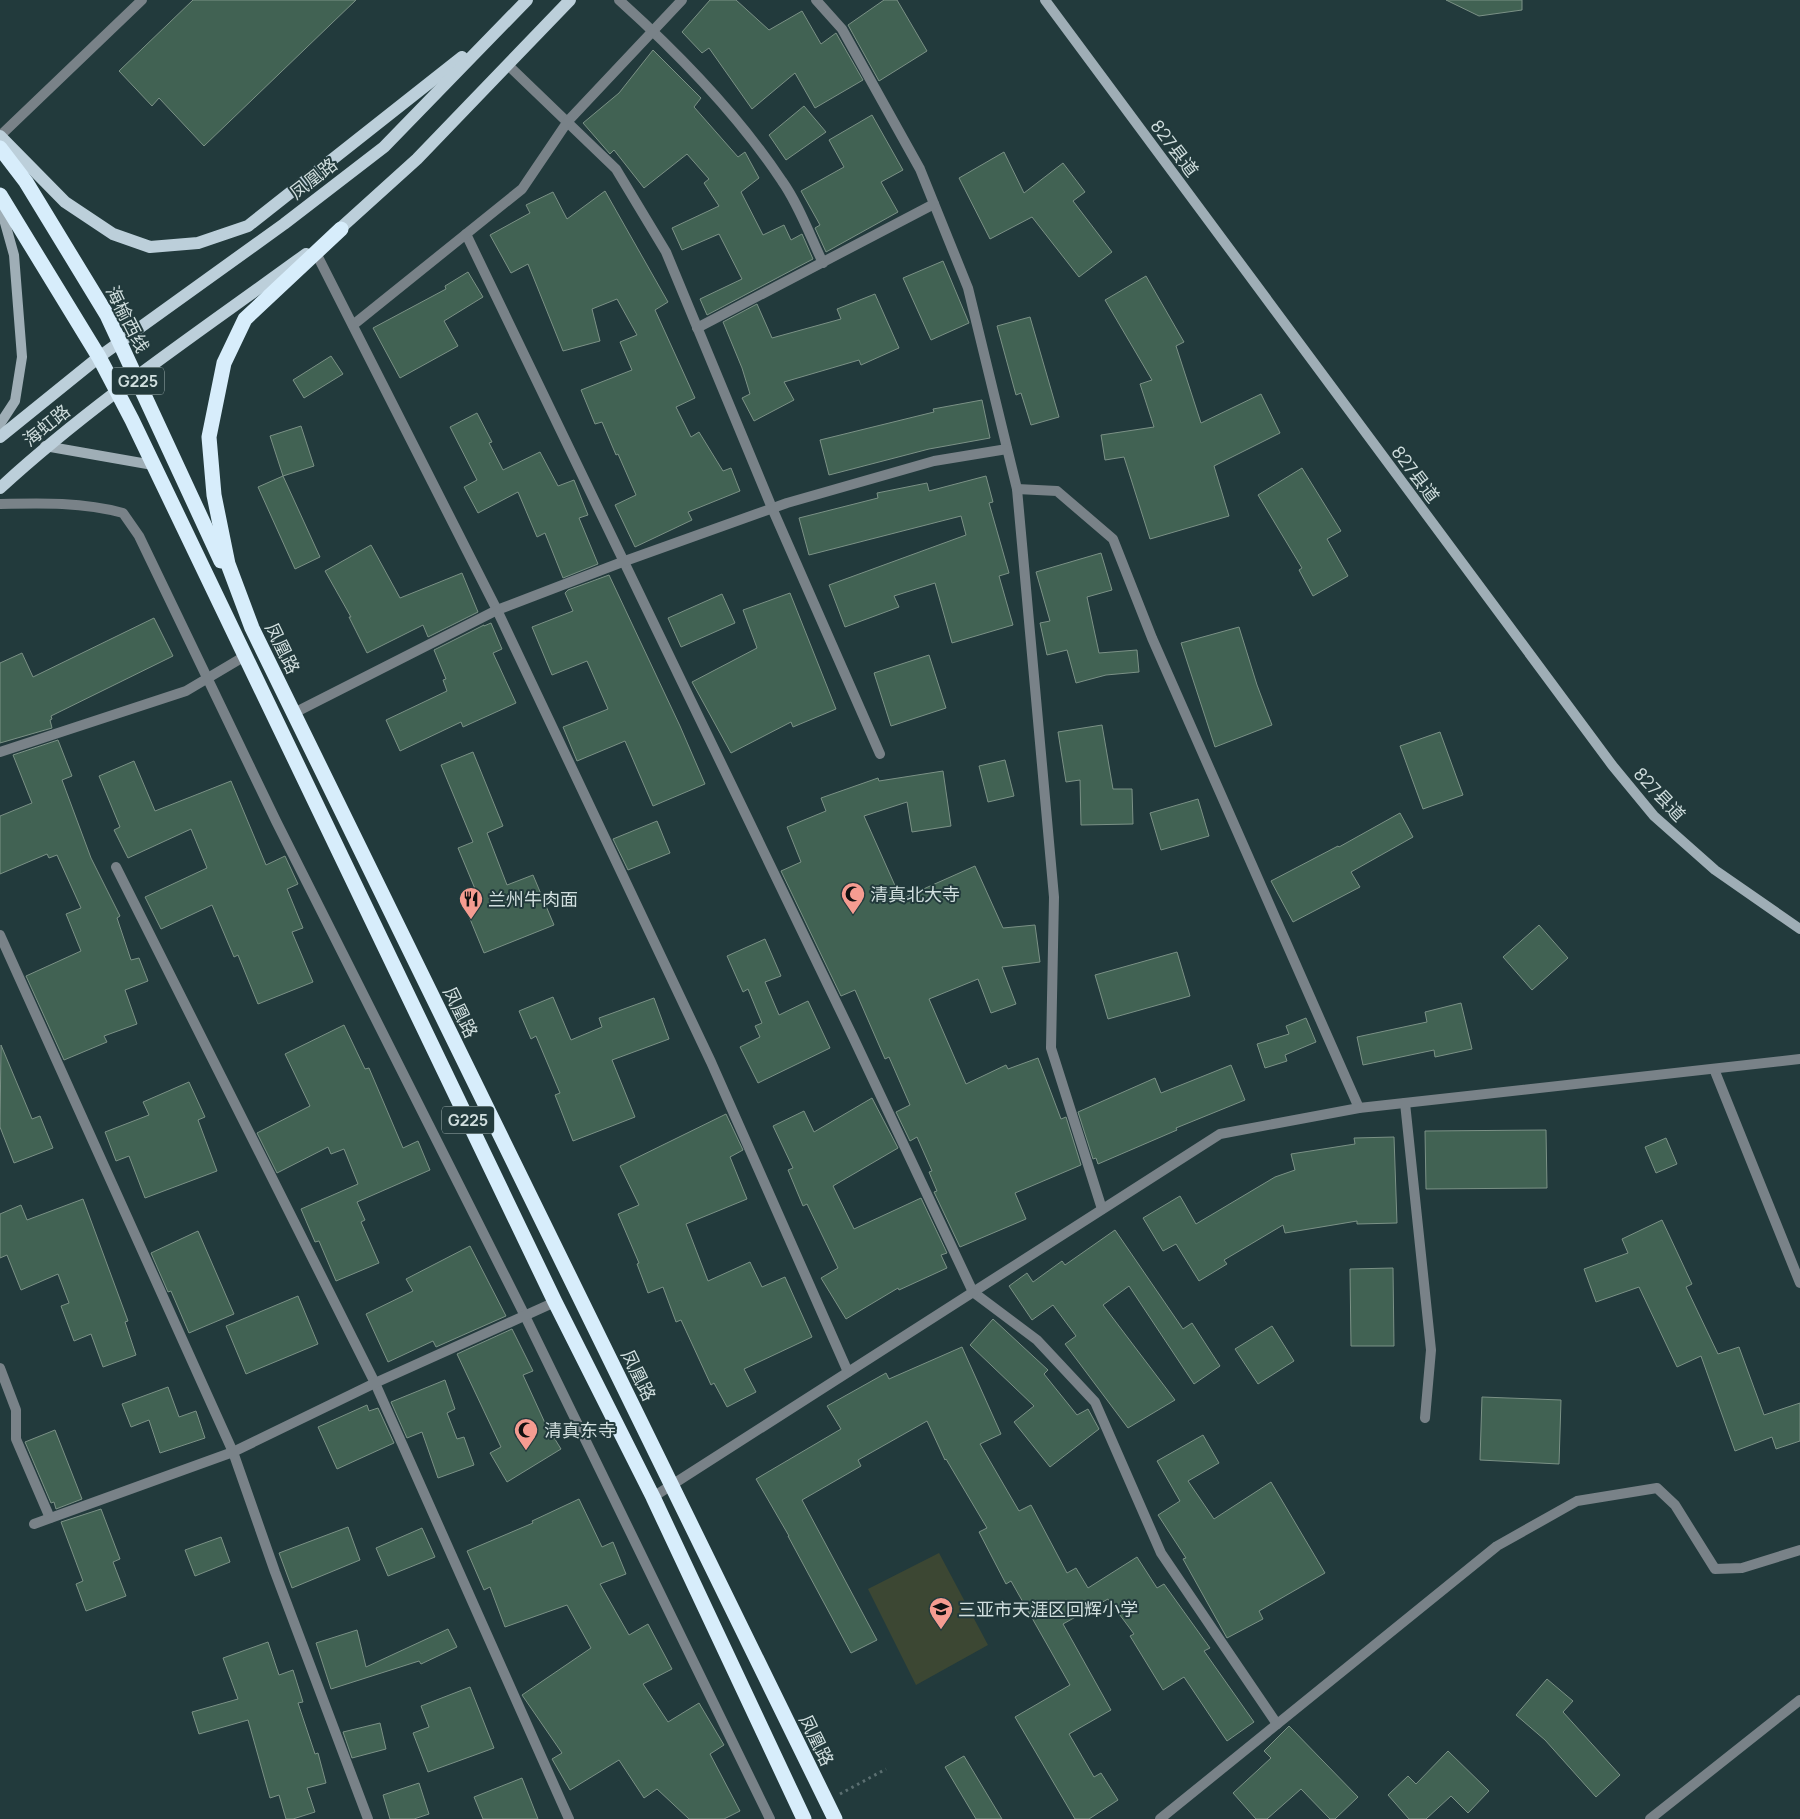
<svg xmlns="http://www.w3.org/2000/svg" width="1800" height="1819" viewBox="0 0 1800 1819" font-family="Manrope,'Noto Sans SC',sans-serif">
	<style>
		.green { fill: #3c4733 }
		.building { fill: #416253; stroke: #7b9186 }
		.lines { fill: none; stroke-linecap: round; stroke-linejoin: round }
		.path { stroke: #5b6f71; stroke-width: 3; stroke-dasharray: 2.5 4; stroke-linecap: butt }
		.street { stroke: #798288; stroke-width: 10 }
		.secondary { stroke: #9faeb6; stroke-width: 10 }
		.primary { stroke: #bccfda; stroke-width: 12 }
		.highway { stroke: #d7edfb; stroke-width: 15 }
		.labels { text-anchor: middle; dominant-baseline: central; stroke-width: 4; stroke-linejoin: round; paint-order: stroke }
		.shield { fill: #223a3c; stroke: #9cadad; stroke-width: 1 }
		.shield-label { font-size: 16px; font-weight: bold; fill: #d0dede }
		.street-label { font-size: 18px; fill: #d0dede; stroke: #223a3c }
		.poi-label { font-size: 18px; fill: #d0dede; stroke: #223a3c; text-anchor: start }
	</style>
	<rect width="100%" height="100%" fill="#223a3c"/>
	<!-- green -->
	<polygon class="green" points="939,1553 988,1645 916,1685 868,1589"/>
	<!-- building -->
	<g class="building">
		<polygon points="193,0 356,0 204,146 159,98 152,106 119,71"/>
		<polygon points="710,0 736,0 769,30 802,11 821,44 836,33 863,80 815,108 795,73 752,109 709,48 702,53 682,32"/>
		<polygon points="884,0 897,0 927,51 879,81 848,25"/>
		<polygon points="1446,0 1522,0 1522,10 1479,16"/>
		<polygon points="653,50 701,98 694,107 738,157 745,152 759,178 741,192 763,235 784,225 791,240 802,234 813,259 707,315 700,299 742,279 719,234 682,250 672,228 719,206 704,183 709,179 687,154 644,188 614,150 610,154 583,123 619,93"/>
		<polygon points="804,106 826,132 786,160 769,135"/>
		<polygon points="872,115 903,170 881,182 898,212 826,252 815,228 820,225 801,191 844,167 829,140"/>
		<polygon points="1004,152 1024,193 1063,163 1085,192 1073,201 1112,252 1079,277 1032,217 990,239 959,178"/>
		<polygon points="605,191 668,302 655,310 695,398 676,407 691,437 699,432 723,471 731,468 740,491 688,512 692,520 635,547 615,505 636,495 618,454 616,455 602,422 595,424 581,390 632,370 620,342 637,335 617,299 592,309 600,341 563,351 528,264 511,273 490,235 530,213 526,205 553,192 567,219"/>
		<polygon points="943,261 969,323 931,340 903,278"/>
		<polygon points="468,272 483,297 444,321 458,346 400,378 373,328 446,289 445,286"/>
		<polygon points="1146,276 1184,342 1176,346 1201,423 1261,394 1280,433 1214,466 1229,516 1150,539 1124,457 1105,460 1101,435 1154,427 1140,384 1152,380 1105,300"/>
		<polygon points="875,294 899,348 861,365 859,360 784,382 794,400 754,421 742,398 750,394 742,368 723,322 757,304 772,338 841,319 837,309"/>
		<polygon points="1030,317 1059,417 1031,425 1021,393 1016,395 997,326"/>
		<polygon points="331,356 343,374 304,398 293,380"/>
		<polygon points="982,400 990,438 929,449 829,475 820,440 934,412 933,409"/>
		<polygon points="477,413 492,442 489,443 503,470 540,452 558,486 574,480 588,515 579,518 598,564 563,578 545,533 537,537 518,492 478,513 464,487 477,480 450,427"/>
		<polygon points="301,426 314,466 283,476 270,436"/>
		<polygon points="1302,468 1341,531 1327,539 1348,576 1313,596 1299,570 1302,568 1258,495"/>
		<polygon points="283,476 320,557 295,569 258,487"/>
		<polygon points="986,476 993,502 989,503 1009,573 999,576 1013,625 952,643 935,583 894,596 899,607 845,627 829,585 966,535 961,516 809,555 799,518 878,498 877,493 927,483 929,491"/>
		<polygon points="371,545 400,598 462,573 478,612 428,637 423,625 367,653 349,617 351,617 325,571"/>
		<polygon points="1101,553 1112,590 1087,597 1099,653 1137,650 1139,672 1106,675 1076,683 1067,650 1047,655 1040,623 1050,621 1036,572"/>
		<polygon points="609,575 680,726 705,784 653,806 625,741 577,761 563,727 608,709 587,661 552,675 532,627 573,611 565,593 568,590"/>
		<polygon points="790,593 836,709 793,727 791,722 731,753 692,682 757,648 743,610"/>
		<polygon points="722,594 735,623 681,647 668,618"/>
		<polygon points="154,618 173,656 51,716 52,719 50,720 52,728 0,743 0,663 22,653 33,677"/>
		<polygon points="491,623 502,649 493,653 516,703 463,727 461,722 400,751 386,720 447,691 443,680 446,679 434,650 484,625 484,626"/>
		<polygon points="1239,627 1257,685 1272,725 1215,747 1181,643"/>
		<polygon points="929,655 946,708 891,726 874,673"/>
		<polygon points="1102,725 1113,789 1132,789 1133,824 1081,825 1080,780 1066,782 1058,732"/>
		<polygon points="1440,732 1463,795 1423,809 1400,746"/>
		<polygon points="58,740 72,776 62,780 91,858 120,916 117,918 131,960 139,958 148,981 125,990 137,1024 104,1036 107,1042 64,1060 26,976 81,951 66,914 81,908 57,855 49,858 47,854 0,874 0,816 32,803 13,755"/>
		<polygon points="473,752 503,826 487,833 507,885 533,875 554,925 484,953 463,902 478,896 458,848 473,842 441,765"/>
		<polygon points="1005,760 1014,796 988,802 979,766"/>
		<polygon points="134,761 155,811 231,781 266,865 285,856 298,884 287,889 303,928 292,932 313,982 258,1004 238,955 234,957 212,905 161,929 145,897 207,868 191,829 128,858 114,830 120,827 99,776"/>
		<polygon points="943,771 951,826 912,832 907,802 864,816 901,899 975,866 1003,928 1035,925 1040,962 1002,967 1016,1004 991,1013 978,979 929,999 966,1084 1006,1065 1008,1069 1038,1058 1061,1119 1066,1117 1081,1165 1015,1193 1026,1219 960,1247 934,1192 937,1191 929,1172 932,1171 917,1137 910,1141 896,1112 910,1105 889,1057 885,1059 855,990 841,996 781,871 801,862 787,827 826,811 821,798 878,778 879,781"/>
		<polygon points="1198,799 1209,836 1161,850 1150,813"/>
		<polygon points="1400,813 1413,837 1351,872 1360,887 1293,922 1271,881 1338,846 1339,847"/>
		<polygon points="657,821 670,853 628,870 613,839"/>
		<polygon points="1539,925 1568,958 1532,990 1503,957"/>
		<polygon points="765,939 781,976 765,982 779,1015 808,1001 830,1048 758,1083 740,1047 760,1037 755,1026 762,1023 748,989 743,992 727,956"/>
		<polygon points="1177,952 1190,996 1108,1019 1095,975"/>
		<polygon points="553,997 571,1040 602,1027 599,1018 654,998 669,1039 612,1060 635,1117 573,1141 555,1095 560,1093 536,1036 531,1039 519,1011"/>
		<polygon points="1461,1003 1472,1049 1435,1057 1434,1050 1363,1065 1357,1037 1427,1022 1425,1012"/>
		<polygon points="1306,1018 1316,1042 1285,1055 1287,1061 1265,1068 1257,1044 1289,1034 1286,1026"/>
		<polygon points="344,1025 365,1069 369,1068 403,1148 418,1141 430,1170 357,1202 365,1220 361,1222 379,1263 336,1281 319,1241 315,1242 301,1209 358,1184 344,1149 331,1154 328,1147 277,1173 257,1133 310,1106 285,1054"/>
		<polygon points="1,1045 32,1119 40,1116 53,1148 14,1163 0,1127"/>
		<polygon points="1231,1065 1245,1100 1176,1128 1177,1130 1098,1164 1096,1158 1093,1159 1078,1112 1155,1078 1161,1093"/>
		<polygon points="189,1082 205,1117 198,1120 217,1171 145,1198 129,1156 116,1161 105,1132 149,1115 143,1102"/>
		<polygon points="872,1098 898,1148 833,1186 854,1229 921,1198 947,1253 941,1255 947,1268 899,1290 898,1288 846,1319 821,1278 838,1268 807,1204 803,1206 788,1170 793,1168 773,1126 804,1111 814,1132"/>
		<polygon points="726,1114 743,1150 730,1157 747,1199 686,1224 708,1281 750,1262 762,1287 785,1277 812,1337 744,1369 756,1392 727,1407 714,1383 711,1385 681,1320 676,1322 663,1287 648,1293 637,1264 639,1263 618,1214 639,1205 620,1166"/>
		<polygon points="1546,1130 1547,1188 1426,1189 1425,1131"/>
		<polygon points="1394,1137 1397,1223 1357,1224 1357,1221 1285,1233 1283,1225 1224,1260 1227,1264 1199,1281 1176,1244 1163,1251 1143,1218 1180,1196 1196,1224 1275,1177 1295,1170 1291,1154 1355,1144 1354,1138"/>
		<polygon points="1666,1138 1677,1164 1656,1173 1645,1147"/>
		<polygon points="83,1199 128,1321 125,1322 136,1355 103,1367 91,1334 74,1341 61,1306 69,1303 58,1274 21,1290 7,1255 0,1258 0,1214 21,1205 27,1220"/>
		<polygon points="1662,1220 1692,1284 1686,1287 1718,1354 1739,1347 1764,1415 1800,1403 1800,1441 1776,1449 1772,1437 1735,1451 1701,1356 1677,1367 1639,1287 1596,1302 1584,1269 1628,1253 1622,1239"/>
		<polygon points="1115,1230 1183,1329 1192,1323 1220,1366 1194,1384 1129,1286 1103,1305 1175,1400 1128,1428 1065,1344 1076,1336 1053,1305 1032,1320 1009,1286 1027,1273 1033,1282 1062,1261 1065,1265"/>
		<polygon points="198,1231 234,1314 189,1333 171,1291 168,1292 151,1253"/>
		<polygon points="470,1246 506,1316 436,1347 433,1341 388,1362 366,1314 413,1291 406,1279"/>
		<polygon points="1393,1268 1394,1346 1351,1346 1350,1269"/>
		<polygon points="298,1296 318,1344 246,1374 226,1326"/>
		<polygon points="993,1319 1048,1370 1044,1374 1077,1415 1088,1409 1099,1429 1050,1467 1014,1422 1034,1406 970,1345"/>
		<polygon points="1272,1326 1294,1361 1258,1384 1235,1349"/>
		<polygon points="512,1329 533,1371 523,1375 545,1423 561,1449 507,1482 490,1453 501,1447 457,1354"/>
		<polygon points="962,1347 1001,1434 980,1444 1019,1511 1031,1505 1067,1573 1076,1568 1088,1588 1137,1557 1157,1588 1164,1584 1210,1648 1204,1651 1254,1722 1227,1741 1184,1677 1163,1690 1130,1636 1134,1634 1108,1599 1063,1624 1111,1710 1069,1734 1094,1777 1101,1773 1118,1800 1089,1819 1075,1819 1015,1717 1070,1685 1011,1581 1006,1584 979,1532 987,1528 946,1459 945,1460 927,1421 858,1460 861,1466 802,1500 877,1640 851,1653 788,1536 789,1536 756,1479 841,1429 827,1406 886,1373 889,1379"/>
		<polygon points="445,1380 455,1409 447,1413 457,1439 464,1437 474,1465 438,1478 422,1432 407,1438 391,1402"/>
		<polygon points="168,1387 179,1417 196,1411 205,1438 160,1453 149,1420 131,1427 122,1404"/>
		<polygon points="1482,1397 1561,1400 1559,1464 1480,1460"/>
		<polygon points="367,1405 369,1411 378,1408 394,1443 337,1469 318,1427"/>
		<polygon points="55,1430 82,1499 56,1509 54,1502 51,1503 25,1442"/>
		<polygon points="1203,1435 1219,1463 1188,1481 1214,1519 1271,1482 1325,1573 1259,1611 1263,1619 1227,1638 1183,1559 1186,1558 1158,1515 1180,1501 1157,1461"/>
		<polygon points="579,1499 602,1547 613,1542 626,1574 600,1584 629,1635 648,1624 672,1669 643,1684 668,1722 699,1703 724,1745 710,1754 740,1811 724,1819 689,1819 657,1789 644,1798 619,1760 570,1790 552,1759 562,1753 522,1695 591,1648 567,1605 505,1627 490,1587 484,1590 467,1551 533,1523 532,1521"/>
		<polygon points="101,1509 120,1559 113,1562 126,1596 86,1611 76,1584 83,1581 61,1522"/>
		<polygon points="348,1527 360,1560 292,1588 279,1553"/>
		<polygon points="422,1528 435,1557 388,1576 376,1548"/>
		<polygon points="221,1537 230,1562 195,1576 185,1550"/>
		<polygon points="448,1629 457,1647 421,1664 419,1661 331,1689 316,1643 357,1630 366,1667"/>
		<polygon points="268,1642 279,1675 293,1670 303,1702 298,1703 315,1754 318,1753 326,1783 307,1788 315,1812 293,1819 286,1819 279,1795 270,1798 248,1720 199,1734 192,1712 238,1699 223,1658"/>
		<polygon points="1547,1679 1573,1701 1563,1712 1620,1775 1596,1797 1545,1740 1516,1715"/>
		<polygon points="470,1687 494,1748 428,1772 413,1733 429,1727 421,1706"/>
		<polygon points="380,1723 386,1749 352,1758 343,1732"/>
		<polygon points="1289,1726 1358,1797 1335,1819 1330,1819 1301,1789 1267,1819 1256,1819 1233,1793 1271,1758 1264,1751"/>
		<polygon points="1448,1751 1489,1791 1468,1813 1451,1796 1426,1819 1409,1819 1388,1795 1408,1776 1416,1784"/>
		<polygon points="964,1756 1002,1819 976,1819 945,1767"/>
		<polygon points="522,1778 538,1819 483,1819 474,1797"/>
		<polygon points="419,1783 429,1814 414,1819 390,1819 383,1795"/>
	</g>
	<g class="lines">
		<!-- path -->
		<polyline class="path" points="840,1794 886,1769"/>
		<!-- street -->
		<g class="street">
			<path d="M619 0C679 54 737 113 782 181 799 205 810 236 823 263"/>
			<polyline points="816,0 842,29 920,169 968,288 1017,489 1054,897 1051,1048 1102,1209"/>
			<polyline points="508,65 616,169 666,252 772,508 880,754"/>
			<polyline points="0,136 142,0"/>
			<polyline points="466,234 853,1037 973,1292 1037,1340 1095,1402 1161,1553 1277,1724"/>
			<polyline points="316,253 497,610 711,1062 848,1372"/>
			<polyline points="353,325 522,189 568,121 682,0"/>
			<polyline points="697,328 934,204"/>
			<polyline points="1017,489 1057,491 1113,539 1152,638 1359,1108"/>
			<path d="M0 504C42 503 83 502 123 513L139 536 276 821 525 1316 770 1819"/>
			<polyline points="294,713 497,610 625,561 787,503 934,461 1007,449"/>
			<polyline points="0,752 186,691 245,656"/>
			<polyline points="116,867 375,1383 569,1819"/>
			<polyline points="0,935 233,1452 275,1572 368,1819"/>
			<polyline points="1714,1069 1800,1283"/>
			<polyline points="1405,1103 1431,1350 1425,1418"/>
			<polyline points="0,1368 16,1410 16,1439 50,1518"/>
			<polyline points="653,1497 1220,1134 1359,1108 1800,1059"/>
			<polyline points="34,1524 233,1452 375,1383 555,1302"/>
			<polyline points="1160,1819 1497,1546 1577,1501 1657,1488 1675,1505 1715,1569 1742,1568 1800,1550"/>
			<polyline points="1650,1819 1800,1700"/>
		</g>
		<!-- secondary -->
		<g class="secondary">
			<polyline points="1045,0 1612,765 1654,816 1715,870 1800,929"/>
			<polyline points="0,205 14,255 22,357 15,401 0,424"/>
			<polyline points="45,446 153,465"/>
		</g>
		<!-- primary -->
		<g class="primary">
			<polyline points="0,136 65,202 113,234 150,247 198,243 248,226 462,57"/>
			<polyline points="334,234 417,159 570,0"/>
			<polyline points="0,437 99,357 284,224 384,147 527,0"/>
			<path d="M0 488C95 401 202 330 306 254"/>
		</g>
		<!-- highway -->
		<g class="highway">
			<polyline points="0,148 26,182 107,315 221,561"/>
			<polyline points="0,195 99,357 132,420 555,1302 653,1497 804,1819"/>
			<polyline points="341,229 245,319 224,363 209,437 214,495 228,564 252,628 835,1819"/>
		</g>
	</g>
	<!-- icons -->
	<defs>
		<g id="mosque-pin" transform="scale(1.25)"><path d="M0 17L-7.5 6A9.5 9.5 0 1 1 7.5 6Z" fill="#f59c91" stroke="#223a3c"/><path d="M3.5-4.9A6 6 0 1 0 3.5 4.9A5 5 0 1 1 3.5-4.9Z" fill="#111"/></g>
		<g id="restaurant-pin" transform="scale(1.25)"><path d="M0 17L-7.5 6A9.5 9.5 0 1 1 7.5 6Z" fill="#f59c91" stroke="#223a3c"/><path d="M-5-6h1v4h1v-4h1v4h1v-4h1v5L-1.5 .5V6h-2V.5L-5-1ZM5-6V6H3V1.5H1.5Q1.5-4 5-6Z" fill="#111"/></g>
		<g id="school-pin" transform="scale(1.25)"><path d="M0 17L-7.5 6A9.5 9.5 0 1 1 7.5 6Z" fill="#f59c91" stroke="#223a3c"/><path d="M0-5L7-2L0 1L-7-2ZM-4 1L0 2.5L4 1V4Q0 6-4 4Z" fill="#111"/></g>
	</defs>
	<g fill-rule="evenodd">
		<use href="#mosque-pin" x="853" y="894"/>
		<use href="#restaurant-pin" x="471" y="899"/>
		<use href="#mosque-pin" x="526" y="1430"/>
		<use href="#school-pin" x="941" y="1609"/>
	</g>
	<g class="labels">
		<!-- shield labels -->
		<g class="shield">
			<rect x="112" y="367.5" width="52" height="27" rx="4"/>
			<rect x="442" y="1106.5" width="52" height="27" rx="4"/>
		</g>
		<g class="shield-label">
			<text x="138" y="381">G225</text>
			<text x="468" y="1120">G225</text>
		</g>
		<!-- street labels -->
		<g class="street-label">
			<text transform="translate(1175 148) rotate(53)">827县道</text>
			<text transform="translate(313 178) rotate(-38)">凤凰路</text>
			<text transform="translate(128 319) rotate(63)">海榆西线</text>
			<text transform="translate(46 425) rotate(-39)">海虹路</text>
			<text transform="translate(1416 474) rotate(53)">827县道</text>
			<text transform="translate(283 648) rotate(64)">凤凰路</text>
			<text transform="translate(1660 794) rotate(47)">827县道</text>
			<text transform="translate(461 1012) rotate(64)">凤凰路</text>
			<text transform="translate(639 1375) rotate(64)">凤凰路</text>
			<text transform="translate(817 1740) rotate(64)">凤凰路</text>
		</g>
		<!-- poi labels -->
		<g class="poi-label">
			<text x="870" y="894">清真北大寺</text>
			<text x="488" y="899">兰州牛肉面</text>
			<text x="544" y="1430">清真东寺</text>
			<text x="958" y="1609">三亚市天涯区回辉小学</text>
		</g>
	</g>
</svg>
